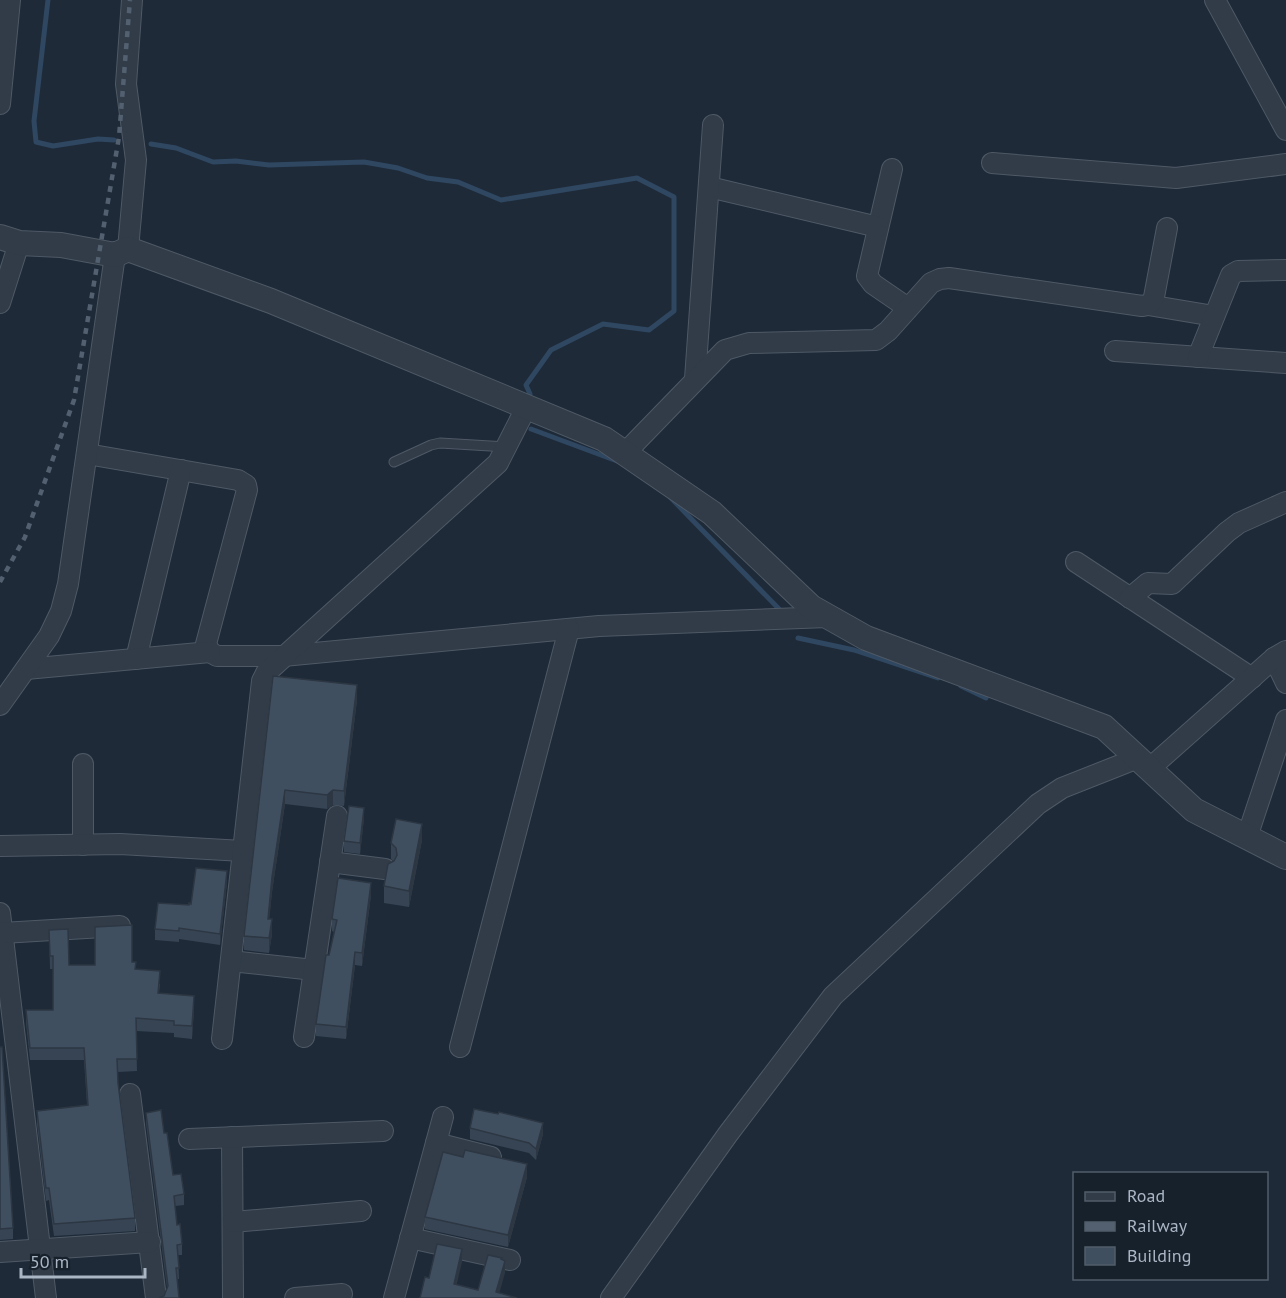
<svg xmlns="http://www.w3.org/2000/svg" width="1286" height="1298" viewBox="0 0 1286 1298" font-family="'PT Sans',sans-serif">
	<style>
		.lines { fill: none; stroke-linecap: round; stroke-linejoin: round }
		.stream { stroke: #2f4761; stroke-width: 5 }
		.service-casing { stroke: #4f5966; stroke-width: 11 }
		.minor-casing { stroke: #4f5966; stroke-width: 22 }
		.tertiary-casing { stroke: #4f5966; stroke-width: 26 }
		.service { stroke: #313c48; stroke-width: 9 }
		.minor { stroke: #313c48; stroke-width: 20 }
		.tertiary { stroke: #313c48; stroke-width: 24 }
		.rail { stroke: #536070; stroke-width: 4.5; stroke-dasharray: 6 6; stroke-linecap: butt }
		.wall { fill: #374453 }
		.shaded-wall { fill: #2d3743 }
		.building { fill: #404f60; stroke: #2d3743; stroke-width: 1.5 }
	</style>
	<rect width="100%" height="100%" fill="#1e2a38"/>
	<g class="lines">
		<!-- stream -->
		<g class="stream">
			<polyline points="48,0 34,121 36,142 53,146 98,139 114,140"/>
			<polyline points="151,144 176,148 213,162 236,161 269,165 364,162 398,168 427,178 458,182 501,200 637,178 674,197 674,311 649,330 603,324 551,350 526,385 530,394"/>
			<polyline points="531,429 617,461"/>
			<polyline points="669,496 781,611"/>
			<polyline points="798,638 854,650 938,678"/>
			<polyline points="961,686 986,698"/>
		</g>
		<!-- service casing -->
		<g class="service-casing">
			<polyline id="service" points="394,462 431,445 440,443 507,447"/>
		</g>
		<!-- minor casing -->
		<g class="minor-casing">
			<g id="minor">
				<polyline points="1215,0 1286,130"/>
				<polyline points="0,104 10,0"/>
				<polyline points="992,163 1176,178 1286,164"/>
				<polyline points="892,169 867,276 873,284 908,308"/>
				<polyline points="709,187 878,227"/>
				<polyline points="128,249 136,160 126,84 132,0"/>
				<polyline points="0,303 19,243"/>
				<polyline points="1148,305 1214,316"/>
				<polyline points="1115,351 1286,363"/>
				<polyline points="1198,357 1231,275 1238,271 1286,270"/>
				<polyline points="695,379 713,125"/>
				<path d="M625 453 725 350 749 343 876 340 888 331 931 283 940 279 949 278 1142 306C1149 305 1152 303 1154 297L1167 228"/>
				<polyline points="87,454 238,480 246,485 247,490 206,644 210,652 217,656 283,656 599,626 828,617"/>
				<polyline points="1076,562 1252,678"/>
				<polyline points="1130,598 1148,583 1172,584 1227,532 1239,523 1286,502"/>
				<polyline points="1274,658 1286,683"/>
				<polyline points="136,659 181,470"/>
				<polyline points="26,669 210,652"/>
				<polyline points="0,705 49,636 61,611 68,584 115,255"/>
				<polyline points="1149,769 1274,658 1286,651"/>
				<polyline points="1247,837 1286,720"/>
				<polyline points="83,845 83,764"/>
				<polyline points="0,846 120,844 243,851"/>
				<polyline points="330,862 385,869"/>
				<polyline points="0,913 46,1298"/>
				<polyline points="2,933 120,926"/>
				<polyline points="231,961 314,970"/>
				<polyline points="304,1037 337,816"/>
				<polyline points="222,1039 262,681 266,673 498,463 527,406"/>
				<polyline points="460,1047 569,629"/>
				<polyline points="130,1094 156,1298"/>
				<polyline points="232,1137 233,1298"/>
				<polyline points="189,1139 383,1131"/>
				<polyline points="436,1143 491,1157"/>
				<polyline points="233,1222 361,1211"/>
				<polyline points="410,1238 510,1260"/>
				<polyline points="0,1252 150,1242"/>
				<polyline points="295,1298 342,1294"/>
				<polyline points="394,1298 443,1117"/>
				<polyline points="611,1298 728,1134 833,996 1038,804 1062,788 1138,758"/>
			</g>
		</g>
		<!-- tertiary casing -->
		<g class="tertiary-casing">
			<polyline id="tertiary" points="0,237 19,243 61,245 115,255 128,249 271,301 604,439 712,513 811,607 866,638 1104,727 1194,810 1286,857"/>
		</g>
		<!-- service -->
		<use href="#service" class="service"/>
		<!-- minor -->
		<use href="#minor" class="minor"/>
		<!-- tertiary -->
		<use href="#tertiary" class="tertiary"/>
		<!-- rail -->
		<polyline class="rail" points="0,582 25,537 74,400 119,137 130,0"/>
	</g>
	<!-- wall -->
	<g class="wall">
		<polygon points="273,676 357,700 344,806 333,805 327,809 285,804 272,892 269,919 272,934 269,953 244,950 244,936"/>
		<polygon points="364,818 360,854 344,852 344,841"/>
		<polygon points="422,840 409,907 384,903 384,886 393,861 391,859 391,843"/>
		<polygon points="227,882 220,945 179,939 179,942 155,940 155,929 189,905"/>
		<polygon points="371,895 362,966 355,965 346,1039 316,1036 316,1024 334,932 332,931 332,919"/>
		<polygon points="49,930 69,965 95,965 132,962 136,969 160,984 159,993 194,1008 192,1039 174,1037 174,1033 136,1031 137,1071 118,1072 118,1083 135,1218 135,1231 54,1236 49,1200 46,1201 37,1124 37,1111 87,1105 84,1060 30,1060 26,1023 26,1010 53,1010 53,969 50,969"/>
		<polygon points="0,1047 13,1228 13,1239 0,1240"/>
		<polygon points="146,1113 164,1133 173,1175 184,1194 184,1205 175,1206 177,1225 182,1244 182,1255 178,1255 179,1279 177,1279 164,1296 167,1288 146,1123"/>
		<polygon points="470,1128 543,1134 536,1160 529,1153 470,1139"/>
		<polygon points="527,1177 508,1247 425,1229 425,1217"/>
	</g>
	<!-- shaded-wall -->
	<g class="shaded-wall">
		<polygon points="357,685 357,700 344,806 344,791"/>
		<polygon points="285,790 285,804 272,892 268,934 268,919 272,877"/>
		<polygon points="333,790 333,805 327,809 327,795"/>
		<polygon points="364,808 364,818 360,854 360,843"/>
		<polygon points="422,824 422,840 409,907 409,891"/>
		<polygon points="227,871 227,882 220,945 220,934"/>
		<polygon points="371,883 371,895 362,966 362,953"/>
		<polygon points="272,919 272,934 269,953 269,938"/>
		<polygon points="355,952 355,965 346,1039 346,1027"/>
		<polygon points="194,996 194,1008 192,1039 192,1026"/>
		<polygon points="543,1123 543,1134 536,1160 536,1149"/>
		<polygon points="527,1164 527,1177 508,1247 508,1235"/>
		<polygon points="462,1249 462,1262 454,1296 454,1284"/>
		<polygon points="505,1261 505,1273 498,1298 496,1292"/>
	</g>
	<!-- building -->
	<g class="building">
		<polygon points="273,676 357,685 344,791 333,790 327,795 285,790 272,877 268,919 272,919 269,938 244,936"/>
		<polygon points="349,806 364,808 360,843 344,841"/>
		<polygon points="396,819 422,824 409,891 384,886 388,864 394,861 397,855 396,848 391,843"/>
		<polygon points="196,868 227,871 220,934 179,928 179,931 155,929 158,903 189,905 189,903 191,904"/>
		<polygon points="338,878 371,883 362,953 355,952 346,1027 316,1024 326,955 329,955 337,920 332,919"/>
		<polygon points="132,925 132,962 136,962 135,969 160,971 158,993 194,996 192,1026 174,1025 174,1021 136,1018 137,1059 117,1059 118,1083 135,1218 54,1224 49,1188 46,1188 37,1111 88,1105 84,1048 30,1048 26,1010 53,1010 53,956 50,956 49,930 68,929 69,965 95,965 95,927"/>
		<polygon points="0,1047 2,1047 13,1228 0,1229"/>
		<polygon points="474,1109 498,1114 499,1112 543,1123 536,1149 529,1143 470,1128"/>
		<polygon points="161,1110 164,1133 167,1133 173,1175 181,1174 184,1194 174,1196 177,1225 180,1224 182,1244 177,1245 179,1268 176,1268 179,1298 159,1298 164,1296 168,1286 146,1113"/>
		<polygon points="465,1150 527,1164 508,1235 425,1217 443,1152 463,1157"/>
		<polygon points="437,1244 462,1249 454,1284 478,1290 488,1255 502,1258 501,1259 505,1261 496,1292 517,1298 420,1298 425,1277 429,1278"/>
	</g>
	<!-- legend -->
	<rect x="1073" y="1172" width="195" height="108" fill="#17212c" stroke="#525d69" stroke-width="1.5"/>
	<rect x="1085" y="1192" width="30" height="9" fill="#313c48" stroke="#525d69" stroke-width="1.5"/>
	<text x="1127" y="1202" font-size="18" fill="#abb6c5">Road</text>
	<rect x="1085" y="1222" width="30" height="9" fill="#536070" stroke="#525d69" stroke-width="1.5"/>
	<text x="1127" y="1232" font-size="18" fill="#abb6c5">Railway</text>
	<rect x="1085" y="1247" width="30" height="18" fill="#404f60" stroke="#525d69" stroke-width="1.5"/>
	<text x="1127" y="1262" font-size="18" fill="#abb6c5">Building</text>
	<!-- scale -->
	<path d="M21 1268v9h124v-9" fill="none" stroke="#abb6c5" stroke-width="3"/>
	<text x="30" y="1268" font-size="18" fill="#abb6c5" stroke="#17212c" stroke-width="4.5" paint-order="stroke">50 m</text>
</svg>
